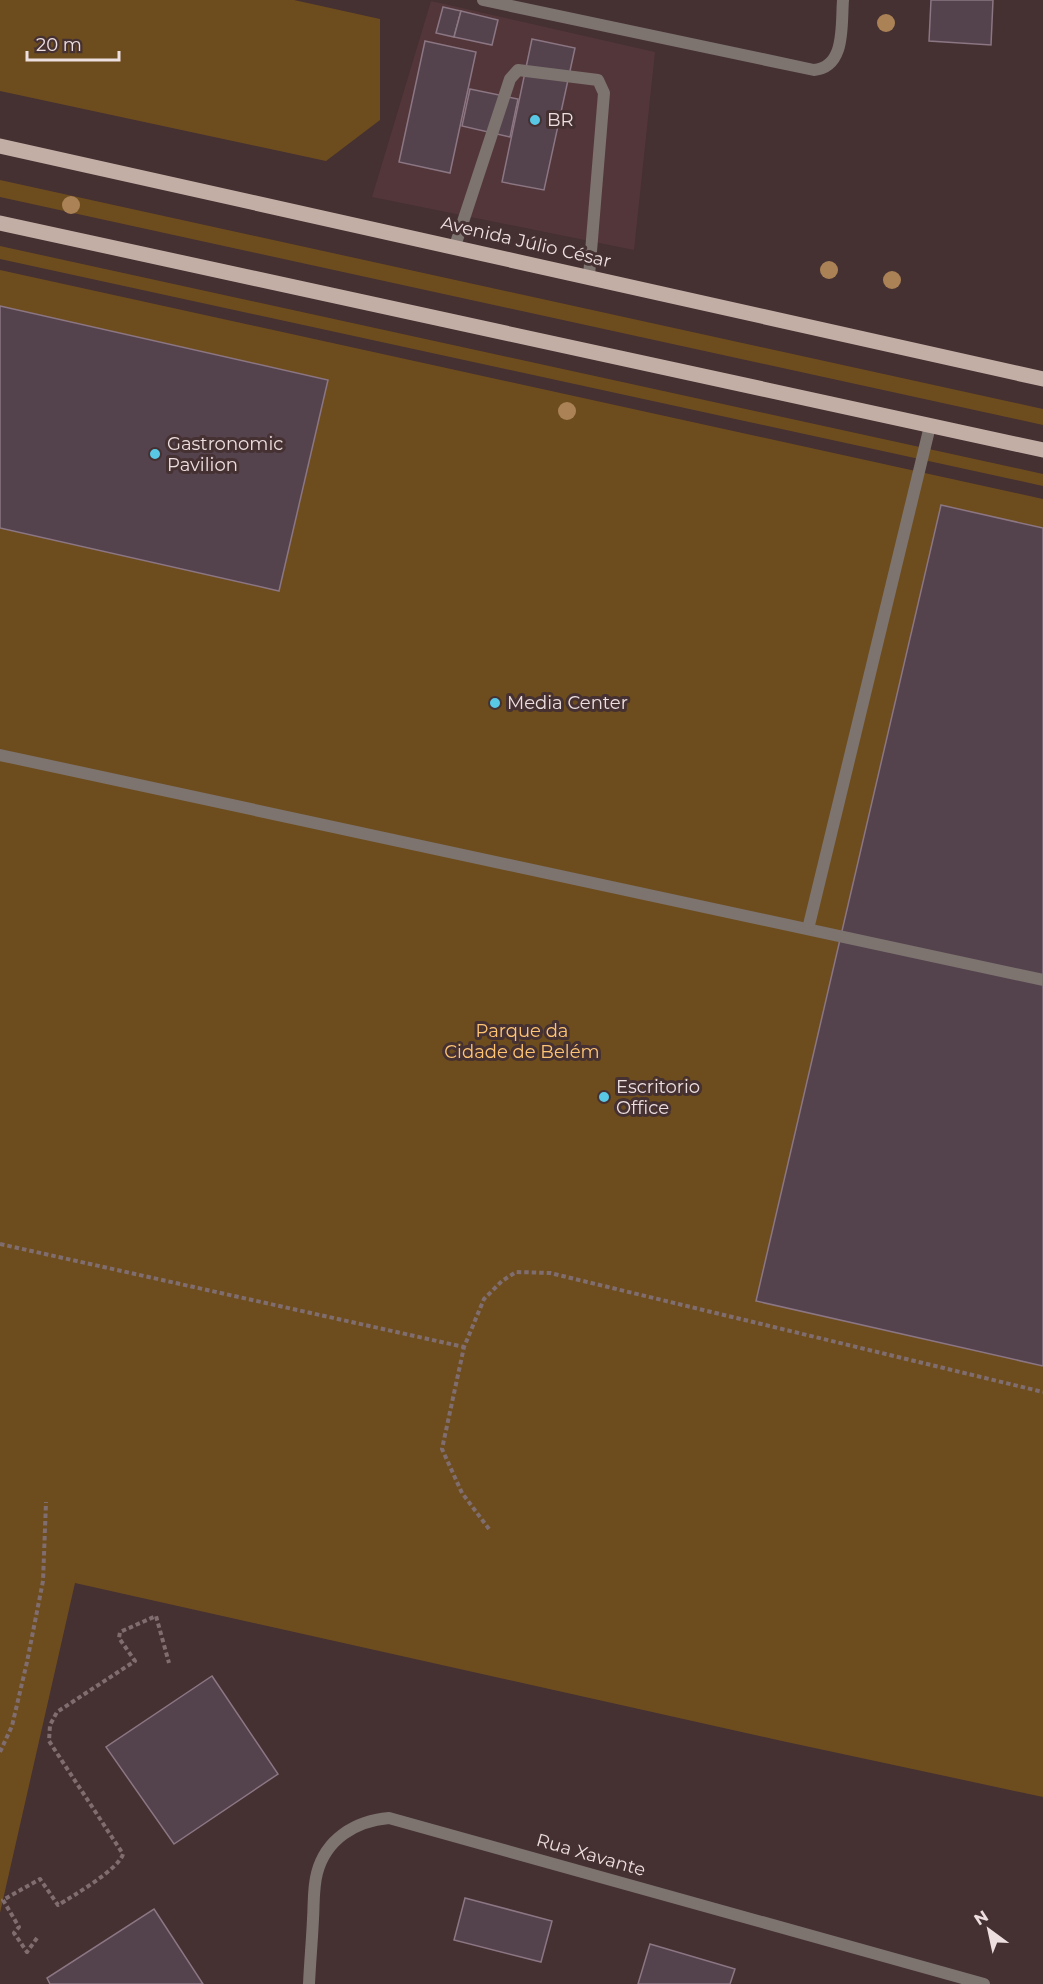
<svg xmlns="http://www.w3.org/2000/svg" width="1043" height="1984" viewBox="0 0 1043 1984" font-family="Montserrat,sans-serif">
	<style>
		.built { fill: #533639 }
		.green { fill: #6d4d1e }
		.building { fill: #54424d; stroke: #8b7683; stroke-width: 1.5 }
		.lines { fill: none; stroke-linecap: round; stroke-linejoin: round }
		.path { stroke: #806d6f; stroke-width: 4; stroke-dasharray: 4.5 3; stroke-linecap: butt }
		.service { stroke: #7d736f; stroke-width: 12 }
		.minor { stroke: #7d736f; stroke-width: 12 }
		.primary { stroke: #c3aea6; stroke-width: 15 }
		.tree { fill: #ab8256 }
		.poi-dot { fill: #59c8e5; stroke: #453032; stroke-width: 2 }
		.labels { text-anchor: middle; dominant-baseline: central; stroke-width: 6; stroke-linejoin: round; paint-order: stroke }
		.poi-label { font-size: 18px; fill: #eddfe0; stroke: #453032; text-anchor: start }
		.street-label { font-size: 18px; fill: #eddfe0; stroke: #453032 }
		.park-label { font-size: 18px; fill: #ffc574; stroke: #453032 }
	</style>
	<rect width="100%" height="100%" fill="#453032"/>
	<!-- built -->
	<polygon class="built" points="431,1 655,52 634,250 372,197"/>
	<!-- green -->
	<g class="green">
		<polygon points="0,0 294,0 380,19 380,120 326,161 0,91"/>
		<polygon points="0,180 1043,409 1043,425 0,197"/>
		<polygon points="0,246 1043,474 1043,486 0,259"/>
		<polygon points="0,270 1043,499 1043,1797 782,1741 75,1583 0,1913"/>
	</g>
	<!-- building -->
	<g class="building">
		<polygon points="931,0 993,0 991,45 929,41"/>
		<polygon points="443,7 461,11 454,37 436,33"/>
		<polygon points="461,11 498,20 492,45 454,37"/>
		<polygon points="532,39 575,48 544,190 502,182"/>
		<polygon points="425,41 476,52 450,173 399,162"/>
		<polygon points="470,89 518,99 510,137 462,126"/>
		<polygon points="0,306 328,380 279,591 0,528"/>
		<polygon points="941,505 1043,528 1043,1366 756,1301"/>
		<polygon points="212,1676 278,1774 174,1844 106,1747"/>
		<polygon points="465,1898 552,1921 541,1962 454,1940"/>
		<polygon points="154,1909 203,1984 50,1984 47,1978"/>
		<polygon points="650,1944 735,1969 730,1984 638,1984"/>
	</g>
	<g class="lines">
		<!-- path -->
		<g class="path">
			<polyline points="0,1244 464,1347"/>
			<polyline points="489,1529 462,1493 442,1449 464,1347 484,1299 502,1281 516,1272 550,1273 1043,1392"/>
			<polyline points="0,1752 12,1726 27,1662 43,1581 46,1502"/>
			<path d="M37 1938 27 1952 14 1933 19 1927 3 1900 40 1879 58 1905C73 1896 119 1869 123 1854L49 1741 50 1725 57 1712 135 1661 119 1638 120 1632 156 1616 169 1663"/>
		</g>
		<!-- service -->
		<g class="service">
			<polyline points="455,246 510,79 518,70 598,80 604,93 589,276"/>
			<polyline points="0,755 1043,980"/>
			<polyline points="808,929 930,426"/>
		</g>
		<!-- minor -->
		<g class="minor">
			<path d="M483 0 814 70C846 67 841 25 843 0"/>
			<path d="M309 1984C310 1962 312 1941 313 1919 314 1904 313 1888 317 1873 326 1839 355 1821 389 1818L984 1984"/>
		</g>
		<!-- primary -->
		<g class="primary">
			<polyline points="0,146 1043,379"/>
			<polyline points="0,223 1043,450"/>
		</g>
	</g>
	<!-- trees -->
	<g class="tree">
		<circle cx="886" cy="23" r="9"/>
		<circle cx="71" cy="205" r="9"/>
		<circle cx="829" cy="270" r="9"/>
		<circle cx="892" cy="280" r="9"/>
		<circle cx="567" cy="411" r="9"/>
	</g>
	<!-- markers -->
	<g class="poi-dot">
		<circle cx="535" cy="120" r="6"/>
		<circle cx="155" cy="454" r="6"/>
		<circle cx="495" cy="703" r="6"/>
		<circle cx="604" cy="1097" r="6"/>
	</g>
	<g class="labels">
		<!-- poi labels -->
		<g class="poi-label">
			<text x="547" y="120">BR</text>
			<text x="167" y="444">Gastronomic<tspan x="167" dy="21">Pavilion</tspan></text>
			<text x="507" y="703">Media Center</text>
			<text x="616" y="1087">Escritorio<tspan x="616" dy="21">Office</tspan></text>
		</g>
		<!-- street labels -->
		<g class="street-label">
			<text transform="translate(526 242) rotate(13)">Avenida Júlio César</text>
			<text transform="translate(591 1855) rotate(16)">Rua Xavante</text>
		</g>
		<!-- park labels -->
		<g class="park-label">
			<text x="522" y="1031">Parque da<tspan x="522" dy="21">Cidade de Belém</tspan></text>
		</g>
	</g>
	<!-- north arrow -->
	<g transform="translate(989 1930) rotate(327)" stroke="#453032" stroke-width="4.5" paint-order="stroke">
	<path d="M0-4.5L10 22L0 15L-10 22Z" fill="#eddfe0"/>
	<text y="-9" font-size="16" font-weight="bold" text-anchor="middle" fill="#eddfe0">N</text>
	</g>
	<!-- scale -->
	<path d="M27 51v9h92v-9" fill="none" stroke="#eddfe0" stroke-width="3"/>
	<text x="36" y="51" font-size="18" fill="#eddfe0" stroke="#453032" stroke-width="4.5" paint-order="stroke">20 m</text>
</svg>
